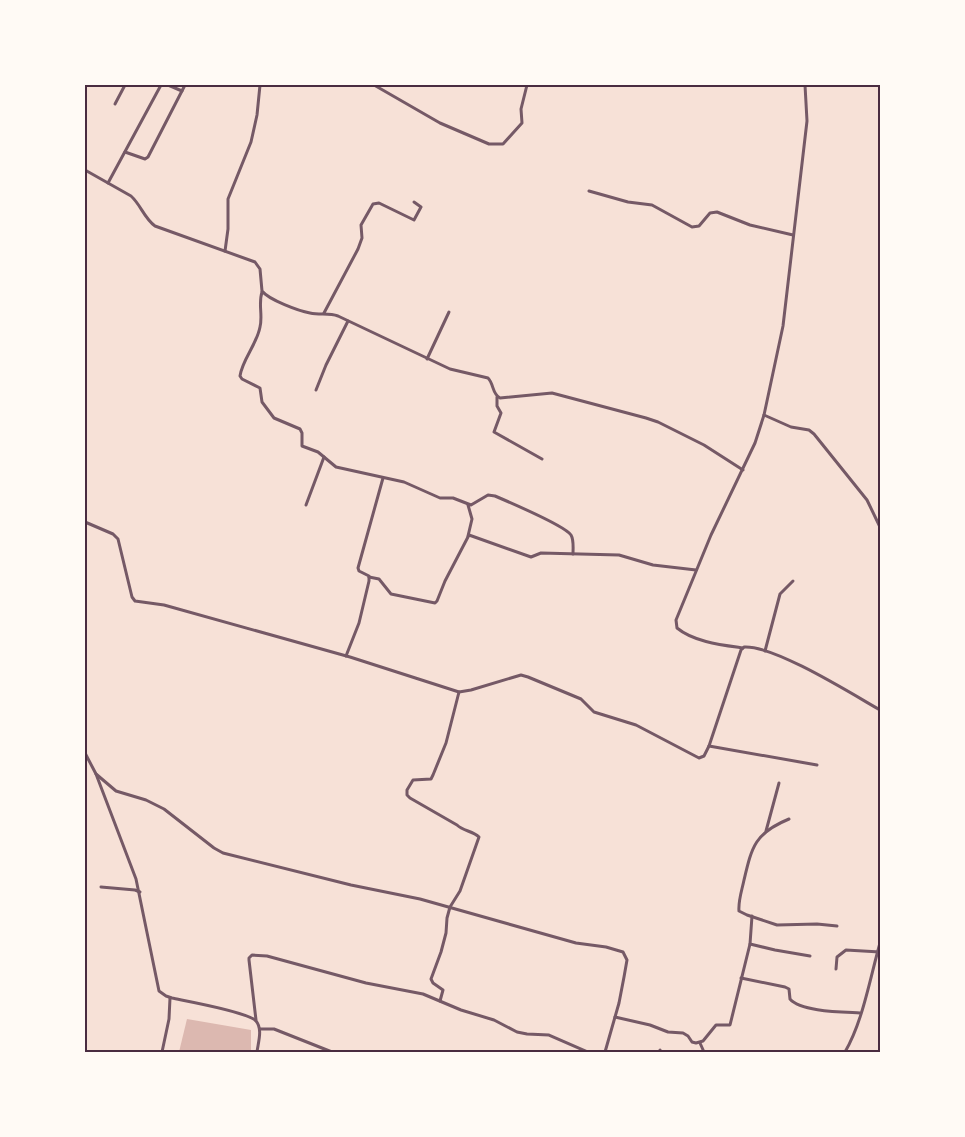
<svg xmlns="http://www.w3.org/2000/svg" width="965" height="1137" viewBox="0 0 965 1137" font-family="'DM Sans',sans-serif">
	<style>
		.water { fill: #dcb8b0 }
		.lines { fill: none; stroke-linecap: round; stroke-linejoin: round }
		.minor { stroke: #755966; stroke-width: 3 }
		.neatline { fill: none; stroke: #4a2c40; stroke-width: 2 }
	</style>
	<rect width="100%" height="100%" fill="#f7e1d7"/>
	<!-- water -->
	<polygon class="water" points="187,1019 251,1030 251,1052 179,1052"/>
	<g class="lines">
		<!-- minor -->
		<g class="minor">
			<polyline points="168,85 182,91"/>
			<polyline points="374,85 440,123 489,144 503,144 522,123 521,109 527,85"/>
			<polyline points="85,86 88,85"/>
			<polyline points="115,104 125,85"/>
			<polyline points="125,152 145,159 148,157 185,85"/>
			<path d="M85 170 131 196C141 205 144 218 155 226L255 262 260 269 262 291C269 300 299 311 310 313 320 315 329 313 338 316L450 369 488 378C494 384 492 394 500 398L552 393 646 418 658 422 704 445 743 470"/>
			<polyline points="108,183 161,85"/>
			<polyline points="589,191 628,202 652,205 692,227 699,226 710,213 717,212 750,225 793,235"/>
			<polyline points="225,251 228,229 228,199 251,142 257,115 260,85"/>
			<path d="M262 292C258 304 263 315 260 327 257 344 242 360 240 376L242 379 260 388 262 402 274 418 300 429 302 433V446L318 452 336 467 404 482 440 498H453L471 505 488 495 495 496C509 502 565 526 571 535 574 540 573 548 573 554"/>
			<polyline points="324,313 358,249 362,238 361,225 373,204 379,203 414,220 421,207 414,202"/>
			<polyline points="427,359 449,312"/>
			<polyline points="316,390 326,365 348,321"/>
			<polyline points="497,397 497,406 501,413 494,432 542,459"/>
			<polyline points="764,415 791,427 809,430 814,434 867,500 880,527"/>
			<polyline points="306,505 324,457"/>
			<path d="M85 522 113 534 118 539 132 597 135 601 164 605 350 657 459 692 471 690 521 675 528 677 581 699 594 712 636 725 699 758 704 756 709 746 741 650 744 647C774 645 852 694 880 710"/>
			<polyline points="468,536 472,519 468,505"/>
			<polyline points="369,577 379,579 391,594 435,603 437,601 445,581 469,535 531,557 541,553 619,555 653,565 696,570"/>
			<path d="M743 648C722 645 694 642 677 628L676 620 711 535 755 443 764 415 783 326 807 121 805 85"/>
			<polyline points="765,651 780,594 793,581"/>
			<polyline points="346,656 359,623 369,581 369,576 359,571 358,568 383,478"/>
			<polyline points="709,746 817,765"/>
			<path d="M85 753 96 774 136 879 159 991 166 996 172 998C186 1001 249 1012 256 1021 263 1029 258 1043 257 1052"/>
			<polyline points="96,774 116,791 146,800 164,809 214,848 223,853 351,885 420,899 576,943 606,947 623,952 627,960 624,977 619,1003 605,1052"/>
			<path d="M789 819C755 833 752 846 744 880 742 890 738 901 739 911L747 915 777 925 817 924 837 926"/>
			<polyline points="766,831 779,783"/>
			<polyline points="101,887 135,890 140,892"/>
			<polyline points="750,944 775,950 810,956"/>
			<polyline points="836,969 837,957 846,950 880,952"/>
			<path d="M741 978 785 987 789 989 790 999C801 1012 844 1012 860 1013"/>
			<path d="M440 1001 443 990 433 983 431 979 441 952 446 933 447 918 450 907 460 891 479 837C473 831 463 831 457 825L410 798 407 795V790L413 780 431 779 433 775 446 743 459 692"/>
			<polyline points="615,1017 650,1025 668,1032 683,1033 688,1036 692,1042 696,1043 703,1041 716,1025 730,1025 750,944 752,916"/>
			<polyline points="256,1020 249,960 249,958 252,955 267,956 366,983 423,994 461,1010 494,1020 517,1032 527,1034 549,1035 588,1052"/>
			<polyline points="260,1029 274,1029 332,1052"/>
			<polyline points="700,1043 704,1052"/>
			<polyline points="660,1050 661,1052"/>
			<polyline points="162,1052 169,1019 170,998"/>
			<path d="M845 1052C863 1021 870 978 880 943"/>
		</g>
	</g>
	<!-- border -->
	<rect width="965" height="1137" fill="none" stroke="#fffaf5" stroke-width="172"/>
	<rect x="86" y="86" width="793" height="965" class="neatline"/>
</svg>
